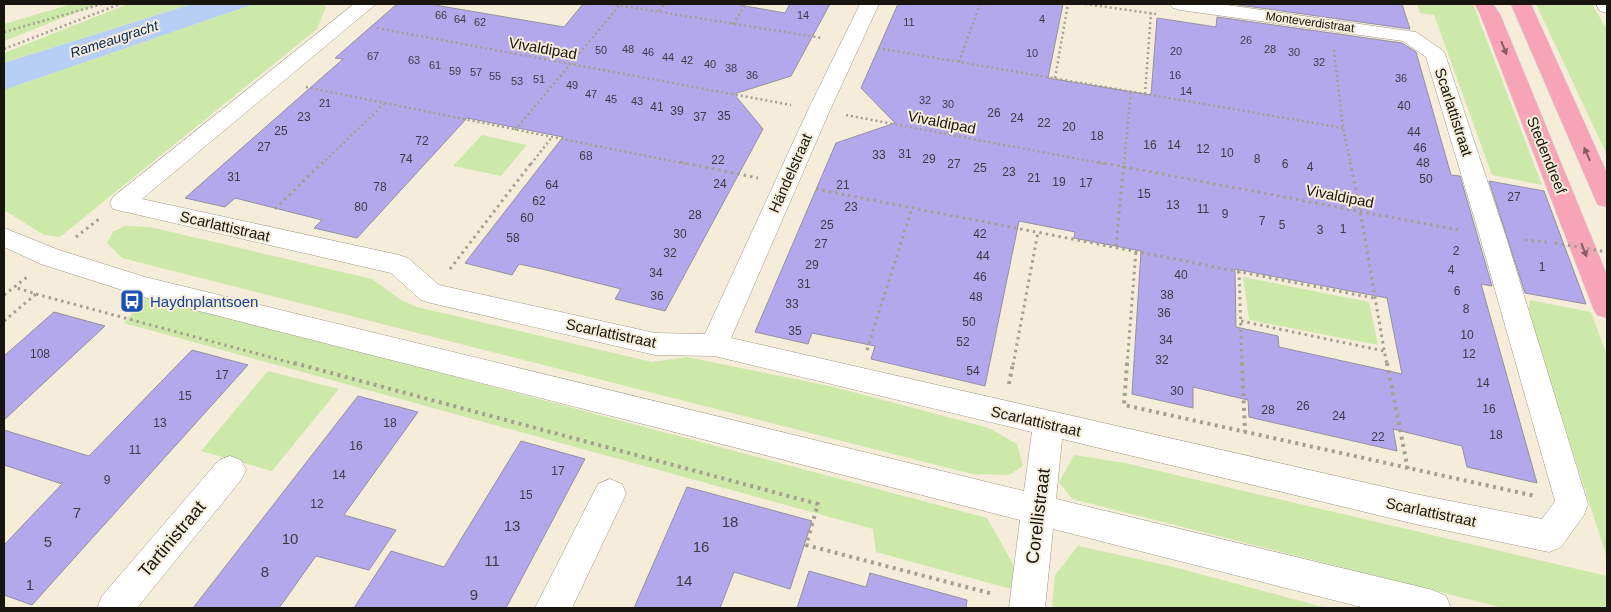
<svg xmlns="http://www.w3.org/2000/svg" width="1611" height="612" viewBox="0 0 1611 612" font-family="Arial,sans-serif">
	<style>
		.green { fill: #cde9aa }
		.water { fill: #b7cff4 }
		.building { fill: #b4a8ec; stroke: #9290a2; fill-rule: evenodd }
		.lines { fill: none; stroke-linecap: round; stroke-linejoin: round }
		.minor-casing { stroke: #9f9886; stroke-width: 1 }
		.major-casing { stroke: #d5d5d4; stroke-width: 1 }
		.path-far2 { stroke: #a59f91; stroke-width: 2.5; stroke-dasharray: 2 3; stroke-linecap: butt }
		.path-far1 { stroke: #a59f91; stroke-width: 3; stroke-dasharray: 2.5 4; stroke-linecap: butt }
		.path { stroke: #a59f91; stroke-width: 4; stroke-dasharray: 3 4.5; stroke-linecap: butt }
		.minor { fill: #fff; fill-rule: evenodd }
		.major { fill: #f7a4b7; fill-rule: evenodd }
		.path-bridge { stroke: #a59f91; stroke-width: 3; stroke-dasharray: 2.5 4; stroke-linecap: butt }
		.oneway { fill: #885c63 }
		.labels { text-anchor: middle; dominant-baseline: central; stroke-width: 4; stroke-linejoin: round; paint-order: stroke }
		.far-number-label { font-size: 11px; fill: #3f3a46 }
		.far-street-label { font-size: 12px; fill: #18150f; stroke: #f5edda }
		.number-label { font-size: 12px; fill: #3f3a46 }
		.far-water-label { font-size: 14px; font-style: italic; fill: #04275b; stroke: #f5edda }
		.street-label { font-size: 15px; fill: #18150f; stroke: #f5edda }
		.transit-label { font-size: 15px; fill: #164399; stroke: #f5edda; text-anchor: start }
		.near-number-label { font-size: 15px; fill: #3f3a46 }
		.near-street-label { font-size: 18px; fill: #18150f; stroke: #f5edda }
	</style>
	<rect width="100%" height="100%" fill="#f5edda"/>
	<!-- green -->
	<g class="green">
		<polygon points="71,4 98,4 4,41 4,24"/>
		<polygon points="128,4 192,4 4,63 4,53"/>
		<polygon points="254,4 323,4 326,7 317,29 60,237 44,235 4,210 4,90"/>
		<polygon points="1417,4 1473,4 1542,185 1492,175 1434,15 1420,13"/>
		<polygon points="1536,4 1592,4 1607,30 1607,155"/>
		<polygon points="482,135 527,145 501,176 453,166"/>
		<polygon points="124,226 150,227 372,279 401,300 417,307 652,362 687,357 834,387 989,428 1017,444 1023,466 1009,475 972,474 122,258 107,243 113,232"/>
		<polygon points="1243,277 1369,302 1378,345 1249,320"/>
		<polygon points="147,295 987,518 1014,566 1011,589 876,552 873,529 124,323"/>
		<polygon points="1530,300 1591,312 1607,355 1607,558 1528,312"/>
		<polygon points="268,371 339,389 272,471 201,451"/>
		<polygon points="1074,455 1125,463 1607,576 1607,608 1503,608 1072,499 1059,482"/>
		<polygon points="1078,546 1170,566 1327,608 1062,608 1052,606 1055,575"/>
	</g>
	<!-- water -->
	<polygon class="water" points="192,4 254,4 4,90 4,63"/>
	<!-- building -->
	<g class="building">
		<polygon points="397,4 429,4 564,27 583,4 734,4 785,13 790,4 830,4 791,76 734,94 763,129 665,311 615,299 621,289 542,269 519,264 512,275 465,263 563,137 467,118 357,238 314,228 322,220 235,198 225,207 185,198 343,59 335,58"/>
		<path d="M898 4H1063L1048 78 1151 95 1157 18 1216 27 1217 17 1402 43 1416 52 1451 175 1460 176 1492 286 1481 284 1537 483 1467 467 1462 446 1393 429 1397 451 1249 417 1248 400 1193 387V408L1132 394 1141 251 1074 238 1075 232 1019 221 985 386 871 359 875 346 812 333 808 344 755 332 836 143 895 123 861 88ZM1235 269 1387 298 1402 374 1279 347 1278 336 1236 327Z"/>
		<polygon points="1232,4 1402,4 1410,29"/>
		<polygon points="1489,181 1544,191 1586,304 1525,293"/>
		<polygon points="54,312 105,326 4,420 4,356"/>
		<polygon points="192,350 248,365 32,605 4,595 4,545 62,484 4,465 4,430 89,456"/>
		<polygon points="358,396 418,412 344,515 396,530 369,570 316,556 279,608 193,608"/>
		<polygon points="521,441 585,459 506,608 354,608 391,551 444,567"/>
		<polygon points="687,487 812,521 790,589 734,572 720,608 634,608"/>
		<polygon points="809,571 866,587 870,573 967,600 966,608 797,608"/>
	</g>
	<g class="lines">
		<!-- minor casing -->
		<g class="minor-casing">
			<g id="minor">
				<polygon points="354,4 376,4 142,199 399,255 408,258 439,285 655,333 705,334 808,110 860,4 879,4 830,110 731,338 1415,494 1542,519 1555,501 1480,237 1426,57 1403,41 1180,10 1173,8 1170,4 1220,4 1416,32 1442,50 1445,54 1506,237 1588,504 1584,515 1561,547 1549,552 1415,524 1062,439 1056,499 1433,590 1446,596 1451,608 1365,608 1053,529 1045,608 1009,608 1020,520 144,297 41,264 4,247 4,228 59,250 145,277 1024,491 1032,432 714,356 655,355 431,303 421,300 391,273 113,209 110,203 113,197"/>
				<polygon points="1596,4 1607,4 1607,13 1600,11"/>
				<polygon points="230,456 241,460 246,470 241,480 137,608 97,608 102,596 219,460"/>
				<polygon points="610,479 622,484 626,494 572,608 535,608 598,484"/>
			</g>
		</g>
		<!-- major casing -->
		<g class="major-casing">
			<g id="major">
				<polygon points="1475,4 1493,4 1500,14 1607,275 1607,318 1597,315 1593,308 1480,14"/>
				<polygon points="1511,4 1531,4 1607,173 1607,207 1598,205 1595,199"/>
			</g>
		</g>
		<!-- path-far2 -->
		<g class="path-far2">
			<polyline points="611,4 822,38"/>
			<polyline points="1085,4 1156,14"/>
			<polyline points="659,11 664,4"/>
			<polyline points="733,24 746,4"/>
			<polyline points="377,28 791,105"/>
			<polyline points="4,32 102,4"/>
			<polyline points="878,48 1343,128"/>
			<polyline points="4,49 120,4"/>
			<polyline points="1334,50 1343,128 1351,164"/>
			<polyline points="959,62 980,4"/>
			<polyline points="1055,78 1068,4"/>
			<polyline points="306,87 686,164"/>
			<polyline points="1145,94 1151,13"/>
			<polyline points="846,115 1105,164"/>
			<polyline points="515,130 619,6"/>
			<polyline points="322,164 384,104"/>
			<polyline points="531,164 552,137"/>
			<polyline points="1124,164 1131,91"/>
		</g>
		<!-- path-far1 -->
		<g class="path-far1">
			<polyline points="680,162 758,178"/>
			<polyline points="1098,162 1459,230"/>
			<path d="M1350 162C1365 229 1374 297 1387 365"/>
			<polyline points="816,189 1374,298"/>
			<polyline points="275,209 323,162"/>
			<polyline points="76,237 99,219"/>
			<polyline points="1525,240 1548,242"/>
			<polyline points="1116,246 1124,162"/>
			<polyline points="450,269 532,162"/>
			<polyline points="1239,271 1242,365"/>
			<polyline points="36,294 299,365"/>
			<polyline points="4,295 27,277"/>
			<polyline points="4,321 36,294 14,287"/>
			<polyline points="1241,321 1384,351"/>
			<polyline points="867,350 912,208"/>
			<polyline points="1013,365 1038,232"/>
			<polyline points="1127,365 1136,250"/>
		</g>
		<!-- path -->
		<g class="path">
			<polyline points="294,363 818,504 806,545 993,594"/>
			<polyline points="1127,363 1124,405 1535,496"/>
			<polyline points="1242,363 1245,432"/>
			<polyline points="1387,363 1408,470"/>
			<polyline points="1009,384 1013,363"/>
		</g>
		<!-- minor -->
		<use href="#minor" class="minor"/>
		<!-- major -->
		<use href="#major" class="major"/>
		<!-- path-bridge -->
		<polyline class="path-bridge" points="1555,243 1607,252"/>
	</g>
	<!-- one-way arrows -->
	<defs><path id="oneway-solid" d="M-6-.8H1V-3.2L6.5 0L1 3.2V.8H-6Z" transform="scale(1.25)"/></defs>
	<g class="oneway">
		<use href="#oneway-solid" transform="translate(1504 48) rotate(68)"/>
		<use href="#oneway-solid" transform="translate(1587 154) rotate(-114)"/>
		<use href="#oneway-solid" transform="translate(1584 250) rotate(69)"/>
	</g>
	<!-- icons -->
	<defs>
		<g id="bus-square" transform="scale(1.25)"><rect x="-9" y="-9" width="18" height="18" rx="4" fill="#1a4fb4" stroke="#f5edda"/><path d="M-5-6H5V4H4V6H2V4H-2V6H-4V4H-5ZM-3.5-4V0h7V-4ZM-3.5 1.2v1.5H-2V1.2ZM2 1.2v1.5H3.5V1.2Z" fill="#fff"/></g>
	</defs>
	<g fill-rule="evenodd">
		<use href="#bus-square" x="132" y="301"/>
	</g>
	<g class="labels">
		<!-- far-number labels -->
		<g class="far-number-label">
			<text x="441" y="15">66</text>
			<text x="803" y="15">14</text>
			<text x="460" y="19">64</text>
			<text x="1042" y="19">4</text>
			<text x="480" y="22">62</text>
			<text x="909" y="22">11</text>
			<text x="1246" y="40">26</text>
			<text x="628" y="49">48</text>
			<text x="1270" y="49">28</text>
			<text x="601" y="50">50</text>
			<text x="1176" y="51">20</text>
			<text x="648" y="52">46</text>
			<text x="1294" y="52">30</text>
			<text x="1032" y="53">10</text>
			<text x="373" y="56">67</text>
			<text x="668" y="57">44</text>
			<text x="414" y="60">63</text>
			<text x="687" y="60">42</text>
			<text x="1319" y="62">32</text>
			<text x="710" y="64">40</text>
			<text x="435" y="65">61</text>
			<text x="731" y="68">38</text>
			<text x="455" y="71">59</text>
			<text x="476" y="72">57</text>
			<text x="752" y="75">36</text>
			<text x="1175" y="75">16</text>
			<text x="495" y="76">55</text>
			<text x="1401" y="78">36</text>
			<text x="539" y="79">51</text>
			<text x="517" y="81">53</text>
			<text x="572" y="85">49</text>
			<text x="1186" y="91">14</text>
			<text x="591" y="94">47</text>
			<text x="611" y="99">45</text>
			<text x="925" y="100">32</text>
			<text x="637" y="101">43</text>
			<text x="325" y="103">21</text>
			<text x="948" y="104">30</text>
		</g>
		<!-- far-street labels -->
		<g class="far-street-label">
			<text transform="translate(1310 22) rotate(8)">Monteverdistraat</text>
		</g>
		<!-- number labels -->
		<g class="number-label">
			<text x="1404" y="106">40</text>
			<text x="657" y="107">41</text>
			<text x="677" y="111">39</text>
			<text x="994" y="113">26</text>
			<text x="724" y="116">35</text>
			<text x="304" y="117">23</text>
			<text x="700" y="117">37</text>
			<text x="1017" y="118">24</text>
			<text x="1044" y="123">22</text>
			<text x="1069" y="127">20</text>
			<text x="281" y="131">25</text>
			<text x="1414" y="132">44</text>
			<text x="1097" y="136">18</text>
			<text x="422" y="141">72</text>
			<text x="1150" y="145">16</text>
			<text x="1174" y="145">14</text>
			<text x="264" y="147">27</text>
			<text x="1420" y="148">46</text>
			<text x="1203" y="149">12</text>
			<text x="1227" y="153">10</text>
			<text x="905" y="154">31</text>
			<text x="879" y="155">33</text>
			<text x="586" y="156">68</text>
			<text x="406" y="159">74</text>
			<text x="929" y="159">29</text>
			<text x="1257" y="159">8</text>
			<text x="718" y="160">22</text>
			<text x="1423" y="163">48</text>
			<text x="954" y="164">27</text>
			<text x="1285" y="164">6</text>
			<text x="1310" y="167">4</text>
			<text x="980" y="168">25</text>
			<text x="1009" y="172">23</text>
			<text x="234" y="177">31</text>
			<text x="1034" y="178">21</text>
			<text x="1426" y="179">50</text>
			<text x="1059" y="182">19</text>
			<text x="1086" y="183">17</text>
			<text x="720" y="184">24</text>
			<text x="552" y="185">64</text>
			<text x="843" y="185">21</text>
			<text x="380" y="187">78</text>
			<text x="1144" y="194">15</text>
			<text x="1514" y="197">27</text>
			<text x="539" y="201">62</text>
			<text x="1173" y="205">13</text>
			<text x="361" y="207">80</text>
			<text x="851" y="207">23</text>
			<text x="1203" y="209">11</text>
			<text x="1225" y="214">9</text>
			<text x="695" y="215">28</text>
			<text x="527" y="218">60</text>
			<text x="1262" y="221">7</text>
			<text x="827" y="225">25</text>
			<text x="1282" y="225">5</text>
			<text x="1343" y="229">1</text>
			<text x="1320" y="230">3</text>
			<text x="680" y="234">30</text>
			<text x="980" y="234">42</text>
			<text x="513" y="238">58</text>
			<text x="821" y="244">27</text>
			<text x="1456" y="251">2</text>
			<text x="670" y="253">32</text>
			<text x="983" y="256">44</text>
			<text x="812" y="265">29</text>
			<text x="1542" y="267">1</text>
			<text x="1451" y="270">4</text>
			<text x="656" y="273">34</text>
			<text x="1181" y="275">40</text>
			<text x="980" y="277">46</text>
			<text x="804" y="284">31</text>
			<text x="1457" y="291">6</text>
			<text x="1167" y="295">38</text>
			<text x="657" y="296">36</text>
			<text x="976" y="297">48</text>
			<text x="792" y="304">33</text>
			<text x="1466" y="309">8</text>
			<text x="1164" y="313">36</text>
			<text x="969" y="322">50</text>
			<text x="795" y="331">35</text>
			<text x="1467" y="335">10</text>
			<text x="1166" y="340">34</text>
			<text x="963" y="342">52</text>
			<text x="40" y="354">108</text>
			<text x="1469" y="354">12</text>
			<text x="1162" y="360">32</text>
			<text x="973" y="371">54</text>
			<text x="222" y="375">17</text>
			<text x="1483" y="383">14</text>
			<text x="1177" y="391">30</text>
			<text x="185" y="396">15</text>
			<text x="1303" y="406">26</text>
			<text x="1489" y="409">16</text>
			<text x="1268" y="410">28</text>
			<text x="1339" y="416">24</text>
			<text x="160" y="423">13</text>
			<text x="390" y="423">18</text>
			<text x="1496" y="435">18</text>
			<text x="1378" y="437">22</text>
			<text x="356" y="446">16</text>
			<text x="135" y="450">11</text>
			<text x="558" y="471">17</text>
			<text x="339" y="475">14</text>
			<text x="107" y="480">9</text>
			<text x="526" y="495">15</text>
			<text x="317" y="504">12</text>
		</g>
		<!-- far-water labels -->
		<g class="far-water-label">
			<text transform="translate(114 39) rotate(-18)">Rameaugracht</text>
		</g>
		<!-- street labels -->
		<g class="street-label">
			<text transform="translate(543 48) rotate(10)">Vivaldipad</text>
			<text transform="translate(1454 112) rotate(72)">Scarlattistraat</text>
			<text transform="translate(942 122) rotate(11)">Vivaldipad</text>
			<text transform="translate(1547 155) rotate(68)">Stedendreef</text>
			<text transform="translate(790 173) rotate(-66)">Händelstraat</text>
			<text transform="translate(1340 196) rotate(11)">Vivaldipad</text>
			<text transform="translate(225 226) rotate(13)">Scarlattistraat</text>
			<text transform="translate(611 333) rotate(12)">Scarlattistraat</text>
			<text transform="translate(1036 421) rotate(13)">Scarlattistraat</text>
			<text transform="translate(1431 512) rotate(12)">Scarlattistraat</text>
		</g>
		<!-- transit labels -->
		<g class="transit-label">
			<text x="150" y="301">Haydnplantsoen</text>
		</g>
		<!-- near-number labels -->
		<g class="near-number-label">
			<text x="77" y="512">7</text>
			<text x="730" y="521">18</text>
			<text x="512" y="525">13</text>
			<text x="290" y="538">10</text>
			<text x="48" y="541">5</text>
			<text x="701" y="546">16</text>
			<text x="492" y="560">11</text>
			<text x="265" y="571">8</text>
			<text x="684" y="580">14</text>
			<text x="30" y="584">1</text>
			<text x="474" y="594">9</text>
		</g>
		<!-- near-street labels -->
		<g class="near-street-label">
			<text transform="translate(1038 516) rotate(-83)">Corellistraat</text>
			<text transform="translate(172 539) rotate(-50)">Tartinistraat</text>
		</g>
	</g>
	<!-- border -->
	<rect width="1611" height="612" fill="none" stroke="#18150f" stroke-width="10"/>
</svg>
